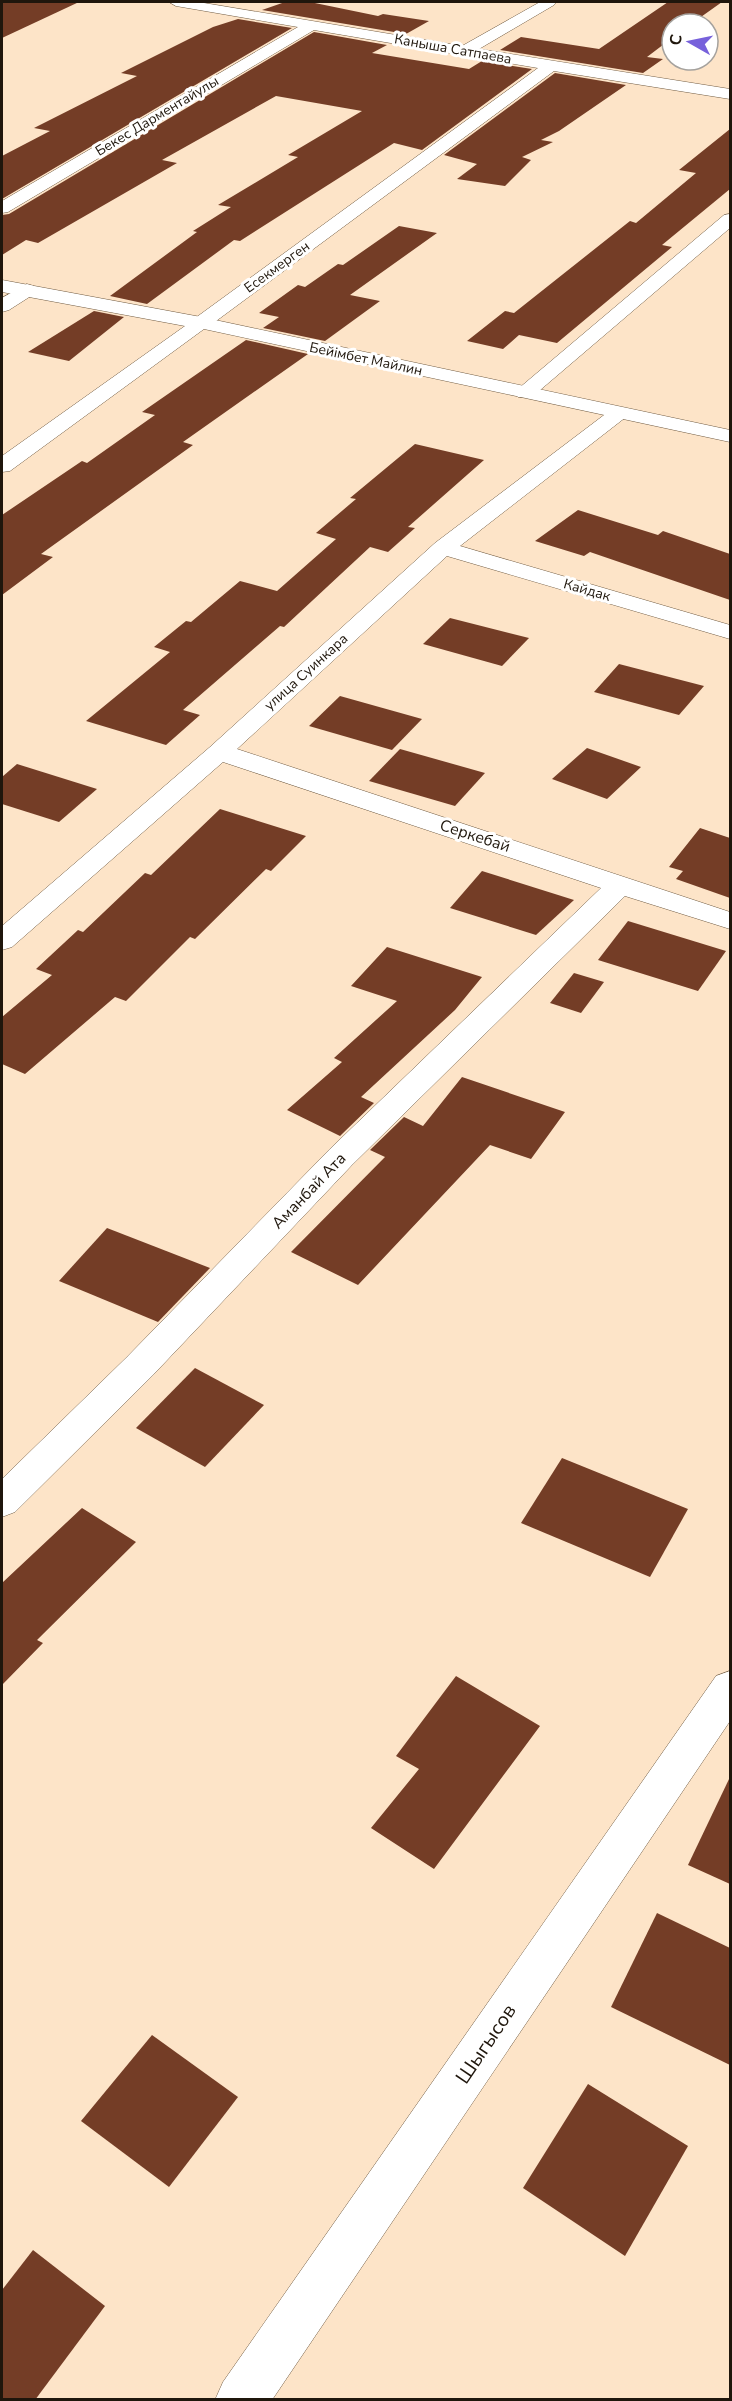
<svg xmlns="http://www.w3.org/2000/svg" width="732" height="2401" viewBox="0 0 732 2401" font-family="'Nunito Sans',sans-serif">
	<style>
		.building { fill: #743d26 }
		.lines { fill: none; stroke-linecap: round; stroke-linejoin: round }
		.minor-casing { stroke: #715c43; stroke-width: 1 }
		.tertiary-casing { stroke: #715c43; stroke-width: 1 }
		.minor { fill: #fff; fill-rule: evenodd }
		.tertiary { fill: #fff; fill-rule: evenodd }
		.labels { text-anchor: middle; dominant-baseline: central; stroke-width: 6; stroke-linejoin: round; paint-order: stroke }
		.far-street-label { font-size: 14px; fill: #1f160c; stroke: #fff }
		.street-label { font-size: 16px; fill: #1f160c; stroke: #fff }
		.near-street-label { font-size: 20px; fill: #1f160c; stroke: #fff }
	</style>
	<rect width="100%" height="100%" fill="#fde4c8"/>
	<!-- building -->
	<g class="building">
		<polygon points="2,2 79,2 2,38"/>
		<polygon points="285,2 310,2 378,16 383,14 429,21 406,34 262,10"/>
		<polygon points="668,2 722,2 691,24 672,24 672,38 647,57 663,59 643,73 500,50 521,37 599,49"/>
		<polygon points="238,19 292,28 2,199 2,156 50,131 34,128 137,76 121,73 213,27"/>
		<polygon points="314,32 387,45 372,53 469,69 482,61 532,69 422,150 394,143 240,241 234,240 147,304 110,296 197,232 193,231 231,207 218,205 298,157 288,155 362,111 276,96 162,160 177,163 38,243 26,240 2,255 2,215 9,214"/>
		<polygon points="555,73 626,85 559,131 541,140 553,142 522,157 531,160 505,186 457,179 477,164 444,155"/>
		<polygon points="730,129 730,189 662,245 672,247 557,343 519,335 503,349 467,341 505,311 514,313 630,221 636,223 696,173 679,170"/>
		<polygon points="399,226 437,233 350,295 380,301 325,341 263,328 279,317 259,313 298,285 305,287 338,264 343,265"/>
		<polygon points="94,311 124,317 69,361 28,352"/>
		<polygon points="246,340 308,354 183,442 193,445 41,554 53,557 2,595 2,515 82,461 87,463 155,415 142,412"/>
		<polygon points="415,444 484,460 408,527 415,528 388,552 370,547 284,627 280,626 183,710 200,715 166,745 86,721 170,652 154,647 186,621 191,622 240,581 277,591 336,539 316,533 356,499 350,498"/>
		<polygon points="578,510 658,535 663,531 730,554 730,600 590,552 584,556 535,541"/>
		<polygon points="450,618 529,638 502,666 423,644"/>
		<polygon points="619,664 704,686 679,715 594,692"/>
		<polygon points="340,696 422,719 392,750 309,726"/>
		<polygon points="587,748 641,767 607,799 552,779"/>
		<polygon points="400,749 485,773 455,806 369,781"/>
		<polygon points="17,764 97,789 59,822 2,804 2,777"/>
		<polygon points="220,809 306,836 271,871 266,869 195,939 190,937 126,1001 115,997 25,1074 2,1064 2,1017 52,975 36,969 78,930 83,932 145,873 151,875"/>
		<polygon points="700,828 730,838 730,898 676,879 683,871 669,867"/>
		<polygon points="482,871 574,900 536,935 450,908"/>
		<polygon points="628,921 726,951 698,991 598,960"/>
		<polygon points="387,947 482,977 455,1010 361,1097 374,1103 340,1136 287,1110 342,1062 334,1058 397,1001 351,986"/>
		<polygon points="574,973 604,982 581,1013 550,1003"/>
		<polygon points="462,1077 565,1112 531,1159 490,1145 358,1285 291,1252 385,1157 370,1150 404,1117 423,1126"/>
		<polygon points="107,1228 210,1268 158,1322 59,1281"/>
		<polygon points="195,1368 264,1405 205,1467 136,1428"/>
		<polygon points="562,1458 688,1509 650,1577 521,1523"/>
		<polygon points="82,1508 136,1542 37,1640 43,1643 2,1685 2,1583"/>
		<polygon points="456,1676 540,1726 434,1869 371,1828 419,1769 396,1756"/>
		<polygon points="730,1777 730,1884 688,1865"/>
		<polygon points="657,1913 730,1948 730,2065 611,2007"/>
		<polygon points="152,2035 238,2097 169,2187 81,2121"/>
		<polygon points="588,2084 688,2146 625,2256 523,2188"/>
		<polygon points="33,2250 105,2306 35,2400 2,2400 2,2290"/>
	</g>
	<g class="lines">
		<!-- minor casing -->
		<g class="minor-casing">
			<g id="minor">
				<polygon points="169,2 198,2 462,46 540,2 556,2 554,5 479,49 730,89 730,99 554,71 208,327 194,327 191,323 194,319 538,68 314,30 8,212 2,213 2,201 298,27 176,6"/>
				<polygon points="730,214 730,228 532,397 518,397 515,393 518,389 724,215"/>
				<polygon points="27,284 34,286 36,290 34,294 9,310 2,312 2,298"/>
				<polygon points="619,407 626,409 629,413 626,417 460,546 730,625 730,639 447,556 237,749 730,912 730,929 625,896 352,1165 153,1375 15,1512 2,1517 2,1479 127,1357 330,1149 601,888 223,762 12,947 2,950 2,926 210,747 435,543 612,409"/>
				<polygon points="730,1671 730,1721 272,2400 215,2400 223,2382 716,1676"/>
			</g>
		</g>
		<!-- tertiary casing -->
		<g class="tertiary-casing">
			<polygon id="tertiary" points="2,280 201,317 730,430 730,442 204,329 10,471 2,472 2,456 185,326 2,292"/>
		</g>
		<!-- minor -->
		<use href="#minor" class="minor"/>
		<!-- tertiary -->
		<use href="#tertiary" class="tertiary"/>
	</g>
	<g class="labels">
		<!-- far-street labels -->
		<g class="far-street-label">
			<text transform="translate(453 49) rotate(10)">Каныша Сатпаева</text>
			<text transform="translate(157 116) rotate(-31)">Бекес Дарментайулы</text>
			<text transform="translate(277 267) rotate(-36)">Eсекмерген</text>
			<text transform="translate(366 359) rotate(12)">Бейімбет Майлин</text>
			<text transform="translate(587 590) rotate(16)">Кайдак</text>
			<text transform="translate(306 672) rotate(-42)">улица Суинкара</text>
		</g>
		<!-- street labels -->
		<g class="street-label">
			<text transform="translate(475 836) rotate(18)">Серкебай</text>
			<text transform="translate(309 1191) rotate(-46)">Аманбай Ата</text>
		</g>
		<!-- near-street labels -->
		<g class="near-street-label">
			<text transform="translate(486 2044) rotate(-56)">Шыгысов</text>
		</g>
	</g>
	<!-- border -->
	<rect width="732" height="2401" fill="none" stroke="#1f160c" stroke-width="6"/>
	<!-- north arrow -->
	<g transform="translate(690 42) rotate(279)"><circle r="28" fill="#ffffff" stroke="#a5a29e" stroke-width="1.5"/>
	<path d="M0-4.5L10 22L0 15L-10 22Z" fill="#7761db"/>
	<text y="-9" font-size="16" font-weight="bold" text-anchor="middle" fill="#1f160c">С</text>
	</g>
</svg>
